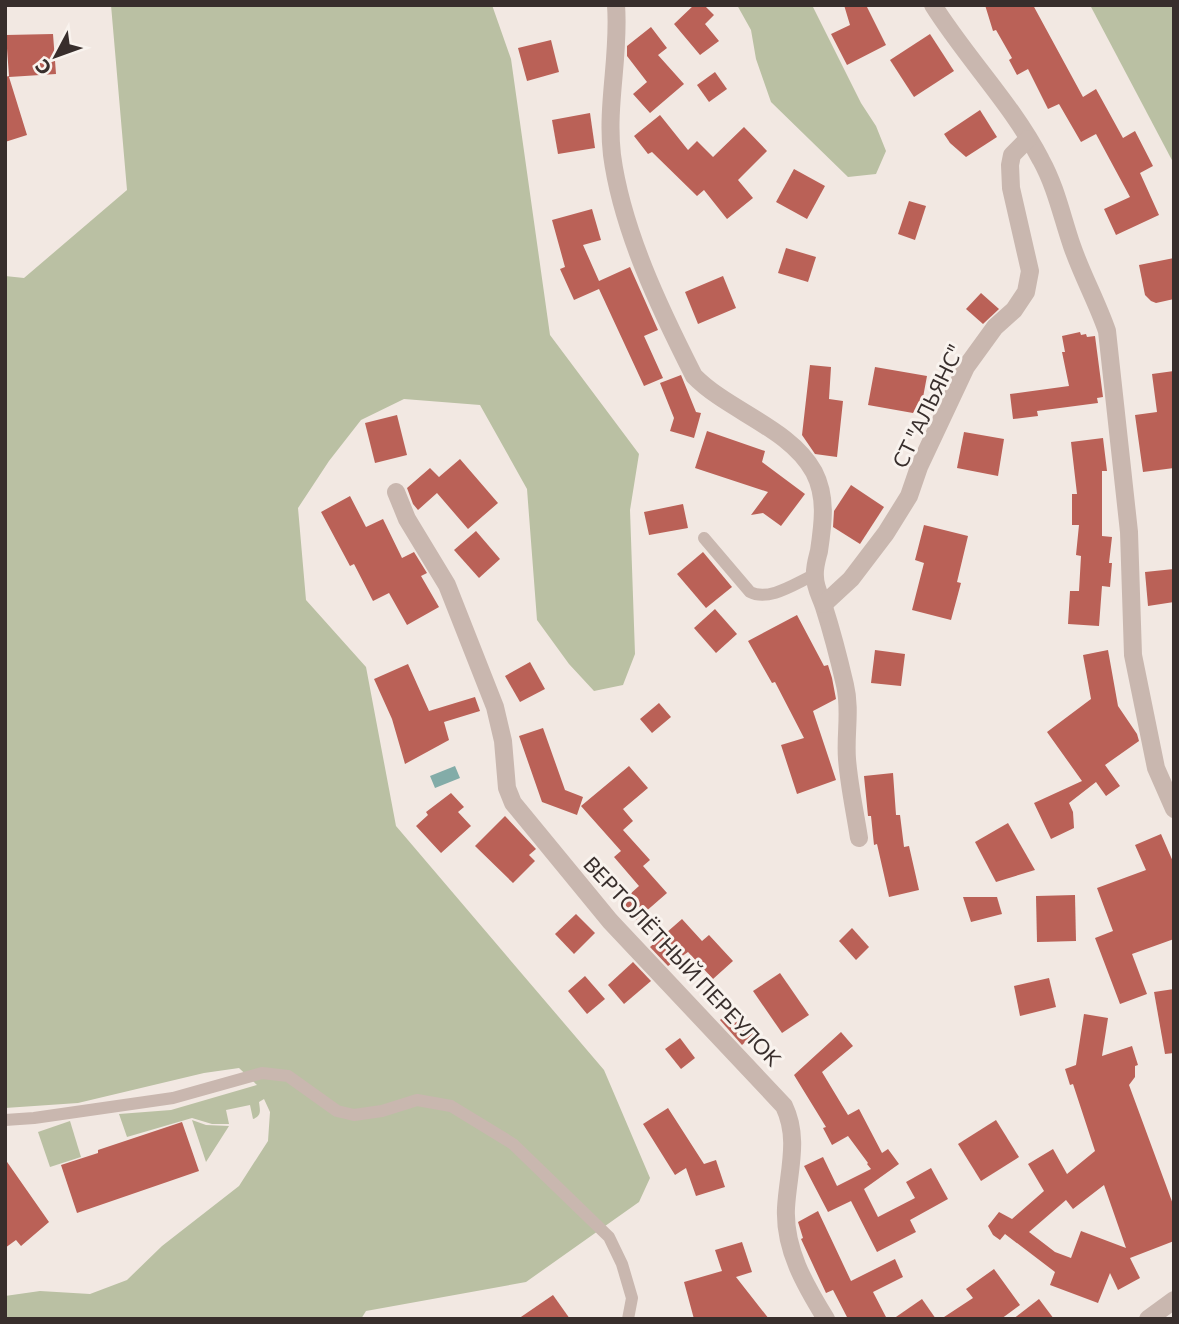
<svg xmlns="http://www.w3.org/2000/svg" width="1179" height="1324" viewBox="0 0 1179 1324" font-family="Commissioner,sans-serif">
	<style>
		.green { fill: #bac0a3 }
		.water { fill: #83aca8 }
		.building { fill: #ba6157; fill-rule: evenodd }
		.lines { fill: none; stroke-linecap: round; stroke-linejoin: round }
		.service { stroke: #c9b7af; stroke-width: 12 }
		.minor { stroke: #c9b7af; stroke-width: 18 }
		.labels { text-anchor: middle; dominant-baseline: central; stroke-width: 6; stroke-linejoin: round; paint-order: stroke }
		.street-label { font-size: 21px; fill: #382e2c; stroke: #f9f3ee }
	</style>
	<rect width="100%" height="100%" fill="#f2e8e2"/>
	<!-- green -->
	<g class="green">
		<path d="M111 5H492L511 59 550 335 639 454 630 510 635 654 623 685 594 691 569 664 537 620 527 489 480 405 404 399 361 420 329 461 298 508 306 600 366 667 396 826 604 1070 650 1178 639 1202 526 1282 366 1311 361 1319H5V1296L40 1291 90 1294 127 1280 162 1246 239 1186 268 1141 270 1112 264 1099 259 1102C260 1110 262 1116 253 1119L250 1105 226 1110 229 1124H212L192 1118 127 1137 119 1114 171 1110 257 1085 239 1068 204 1073 78 1103 5 1108V276L24 278 127 190Z"/>
		<polygon points="737,5 812,5 861,103 876,126 886,151 876,174 848,177 771,102 756,59 751,30"/>
		<polygon points="1090,5 1174,5 1174,164"/>
		<polygon points="192,1120 206,1125 229,1126 206,1162"/>
		<polygon points="70,1121 81,1157 50,1167 38,1132"/>
	</g>
	<!-- water -->
	<polygon class="water" points="455,766 460,778 435,788 430,776"/>
	<!-- building -->
	<g class="building">
		<polygon points="694,5 704,5 714,15 705,24 719,41 700,55 674,24"/>
		<polygon points="844,5 866,5 886,45 847,65 831,34 850,25"/>
		<polygon points="985,5 1033,5 1083,97 1096,89 1123,138 1135,131 1153,166 1140,173 1159,215 1116,235 1104,209 1130,197 1096,134 1081,142 1059,104 1048,109 1028,69 1017,75 1009,60 1012,58 996,30 993,31"/>
		<polygon points="651,27 667,48 658,55 684,84 650,113 633,94 647,82 627,56 627,46"/>
		<polygon points="53,34 56,74 9,77 27,135 5,142 5,77 9,76 6,35"/>
		<polygon points="930,34 954,71 914,97 890,60"/>
		<polygon points="551,40 559,72 527,81 518,48"/>
		<polygon points="715,72 727,89 709,102 697,85"/>
		<polygon points="980,110 997,137 966,157 950,143 944,134"/>
		<polygon points="590,113 595,148 558,154 552,120"/>
		<polygon points="660,115 688,150 697,141 713,157 744,127 767,151 738,180 753,198 727,219 704,190 697,196 652,152 648,154 634,136"/>
		<polygon points="794,169 825,186 807,219 776,202"/>
		<polygon points="909,201 926,206 915,240 898,234"/>
		<polygon points="592,209 601,240 583,245 599,281 630,267 658,330 644,336 663,378 644,386 599,289 574,300 560,269 565,267 552,220"/>
		<polygon points="786,248 816,257 808,282 778,273"/>
		<polygon points="1174,258 1174,299 1156,303 1151,301 1145,295 1139,265"/>
		<polygon points="723,276 736,308 698,324 685,292"/>
		<polygon points="981,293 999,309 983,324 966,309"/>
		<polygon points="1080,332 1081,335 1086,334 1087,337 1095,336 1103,397 1097,398 1098,403 1037,411 1038,416 1013,419 1010,394 1069,386 1062,352 1065,352 1062,336"/>
		<polygon points="810,365 831,367 829,399 843,401 837,457 815,454 802,435"/>
		<polygon points="875,367 927,376 921,408 917,408 913,413 868,405"/>
		<polygon points="1174,371 1174,468 1143,472 1135,415 1157,412 1152,374"/>
		<polygon points="681,375 696,412 701,413 694,438 670,431 674,418 660,383"/>
		<polygon points="397,415 407,455 375,463 365,423"/>
		<polygon points="707,431 765,451 762,462 805,494 781,526 763,513 751,515 768,492 695,468"/>
		<polygon points="964,432 1004,439 998,476 957,468"/>
		<polygon points="1103,438 1107,471 1102,471 1102,536 1112,537 1109,563 1112,563 1110,587 1102,586 1099,626 1068,624 1070,591 1079,591 1081,556 1076,555 1079,525 1072,525 1072,494 1077,494 1071,442"/>
		<polygon points="460,459 498,503 468,529 437,493 418,510 413,504 407,488 430,468 439,477"/>
		<polygon points="851,485 884,507 860,544 833,527 834,511"/>
		<polygon points="350,496 366,527 383,519 402,558 414,552 427,573 421,576 439,607 407,625 389,593 373,601 354,564 350,566 321,512"/>
		<polygon points="683,504 688,528 649,535 644,512"/>
		<polygon points="924,525 968,536 957,582 961,583 951,620 912,610 924,563 915,560"/>
		<polygon points="476,531 500,559 479,578 454,550"/>
		<polygon points="703,552 732,587 706,608 677,574"/>
		<polygon points="1174,569 1174,602 1148,606 1145,572"/>
		<polygon points="715,609 737,634 716,653 694,628"/>
		<polygon points="797,615 824,666 828,665 832,678 836,699 813,711 836,780 797,794 781,745 804,738 775,682 772,683 748,641"/>
		<polygon points="875,650 905,654 901,686 871,683"/>
		<polygon points="1108,650 1118,706 1137,734 1139,741 1105,765 1120,786 1106,796 1096,782 1069,803 1073,812 1074,828 1051,839 1034,803 1082,781 1047,732 1091,699 1083,655"/>
		<polygon points="530,662 545,689 520,702 505,676"/>
		<polygon points="408,664 429,711 475,697 480,711 444,722 449,740 405,764 392,719 374,679"/>
		<polygon points="659,703 671,717 652,733 640,719"/>
		<polygon points="543,728 565,790 583,797 577,815 542,802 519,736"/>
		<polygon points="629,766 648,788 623,809 633,821 623,830 650,860 643,866 667,893 636,920 620,903 639,886 614,857 621,851 581,806"/>
		<polygon points="893,773 896,815 900,815 904,847 909,846 919,890 889,897 877,844 874,845 871,816 868,816 864,776"/>
		<polygon points="451,793 464,807 458,812 471,826 441,853 416,826 428,815 426,812"/>
		<polygon points="505,816 536,849 529,855 535,861 513,883 475,846"/>
		<polygon points="1008,823 1035,870 996,882 975,842"/>
		<polygon points="1161,834 1174,864 1174,939 1132,954 1147,994 1120,1004 1095,938 1113,931 1097,888 1146,870 1135,845"/>
		<polygon points="1075,895 1076,941 1037,942 1036,896"/>
		<polygon points="963,897 997,897 1002,914 971,922"/>
		<polygon points="576,914 595,933 574,954 555,934"/>
		<polygon points="682,919 702,941 709,935 733,961 713,979 688,952 668,966 650,947"/>
		<polygon points="852,928 869,947 856,960 839,941"/>
		<polygon points="633,962 651,981 624,1004 608,985"/>
		<polygon points="780,973 809,1015 782,1033 753,991"/>
		<polygon points="585,976 605,999 587,1014 568,991"/>
		<polygon points="1049,978 1056,1007 1020,1016 1014,986"/>
		<polygon points="1174,989 1174,1053 1165,1054 1154,992"/>
		<polygon points="732,1009 754,1034 742,1045 720,1020"/>
		<path d="M1084 1014 1108 1018 1102 1056 1132 1046 1138 1065 1135 1066V1077L1129 1085 1174 1207V1241L1130 1258 1140 1278 1118 1290 1110 1273 1098 1303 1050 1285 1055 1272 1005 1234 1000 1240 993 1235 988 1226 999 1212 1012 1219 1044 1191 1028 1164 1053 1149 1067 1174 1095 1151 1073 1084 1070 1085 1065 1069 1076 1065ZM1104 1185 1126 1248 1081 1231 1071 1258 1055 1252 1029 1232 1066 1200 1073 1209Z"/>
		<polygon points="841,1032 853,1046 822,1072 848,1115 859,1109 882,1153 888,1149 899,1164 864,1189 878,1217 915,1198 906,1182 931,1168 948,1199 910,1220 916,1232 877,1252 851,1201 828,1212 804,1166 823,1157 837,1186 871,1169 867,1164 868,1163 848,1136 832,1145 823,1128 826,1127 794,1075"/>
		<polygon points="680,1038 695,1058 681,1069 665,1049"/>
		<polygon points="668,1108 704,1164 716,1160 725,1187 696,1196 686,1168 675,1175 643,1124"/>
		<polygon points="996,1120 1019,1157 981,1181 958,1144"/>
		<polygon points="182,1122 199,1171 77,1213 61,1165 98,1153 98,1150"/>
		<polygon points="5,1159 49,1222 21,1246 16,1240 5,1248"/>
		<polygon points="818,1211 851,1281 895,1259 903,1277 873,1292 887,1319 848,1319 833,1290 826,1293 801,1239 803,1238 798,1222"/>
		<polygon points="742,1242 752,1272 736,1277 769,1319 694,1319 684,1282 722,1271 715,1250"/>
		<polygon points="994,1269 1020,1305 1001,1319 941,1319 973,1298 966,1289"/>
		<polygon points="553,1295 570,1319 518,1319"/>
		<polygon points="922,1299 936,1319 893,1319"/>
		<polygon points="1039,1299 1054,1319 1013,1319"/>
	</g>
	<g class="lines">
		<!-- service -->
		<g class="service">
			<path d="M704 538 750 592C769 602 796 583 814 575"/>
			<polyline points="5,1120 34,1118 173,1098 262,1073 288,1076 337,1111 354,1115 382,1111 417,1100 451,1106 513,1144 609,1237 622,1264 632,1298 628,1319"/>
		</g>
		<!-- minor -->
		<g class="minor">
			<path d="M616 5C620 55 606 105 612 155 622 230 660 309 694 376 728 411 790 428 814 472 827 497 823 524 819 551 817 559 814 568 815 577 815 588 821 597 824 607 832 632 839 659 845 685 851 710 845 734 847 759 849 785 855 812 859 838"/>
			<path d="M933 5C967 59 1012 104 1041 160 1056 187 1062 217 1072 246 1082 275 1097 302 1107 331L1129 532 1133 655 1156 768 1174 809"/>
			<path d="M396 492 407 519 447 585 495 707 503 741 507 788 513 803 610 921 784 1106C800 1139 788 1172 786 1208 784 1249 805 1285 826 1319"/>
			<polyline points="824,604 851,579 886,533 909,496 919,467 966,367 995,327 1014,310 1026,292 1030,271 1011,188 1010,165 1012,155 1028,139"/>
			<polyline points="1148,1319 1174,1300"/>
		</g>
	</g>
	<g class="labels">
		<!-- street labels -->
		<g class="street-label">
			<text transform="translate(927 406) rotate(-64)">СТ "АЛЬЯНС"</text>
			<text transform="translate(683 961) rotate(47)">ВЕРТОЛЁТНЫЙ ПЕРЕУЛОК</text>
		</g>
	</g>
	<!-- border -->
	<rect width="1179" height="1324" fill="none" stroke="#382e2c" stroke-width="14"/>
	<!-- north arrow -->
	<g transform="translate(56 56) rotate(229)" stroke="#f9f3ee" stroke-width="5" paint-order="stroke">
	<path d="M0-5L12 26L0 18L-12 26Z" fill="#382e2c"/>
	<text y="-10" font-size="19" font-weight="bold" text-anchor="middle" fill="#382e2c">С</text>
	</g>
</svg>
